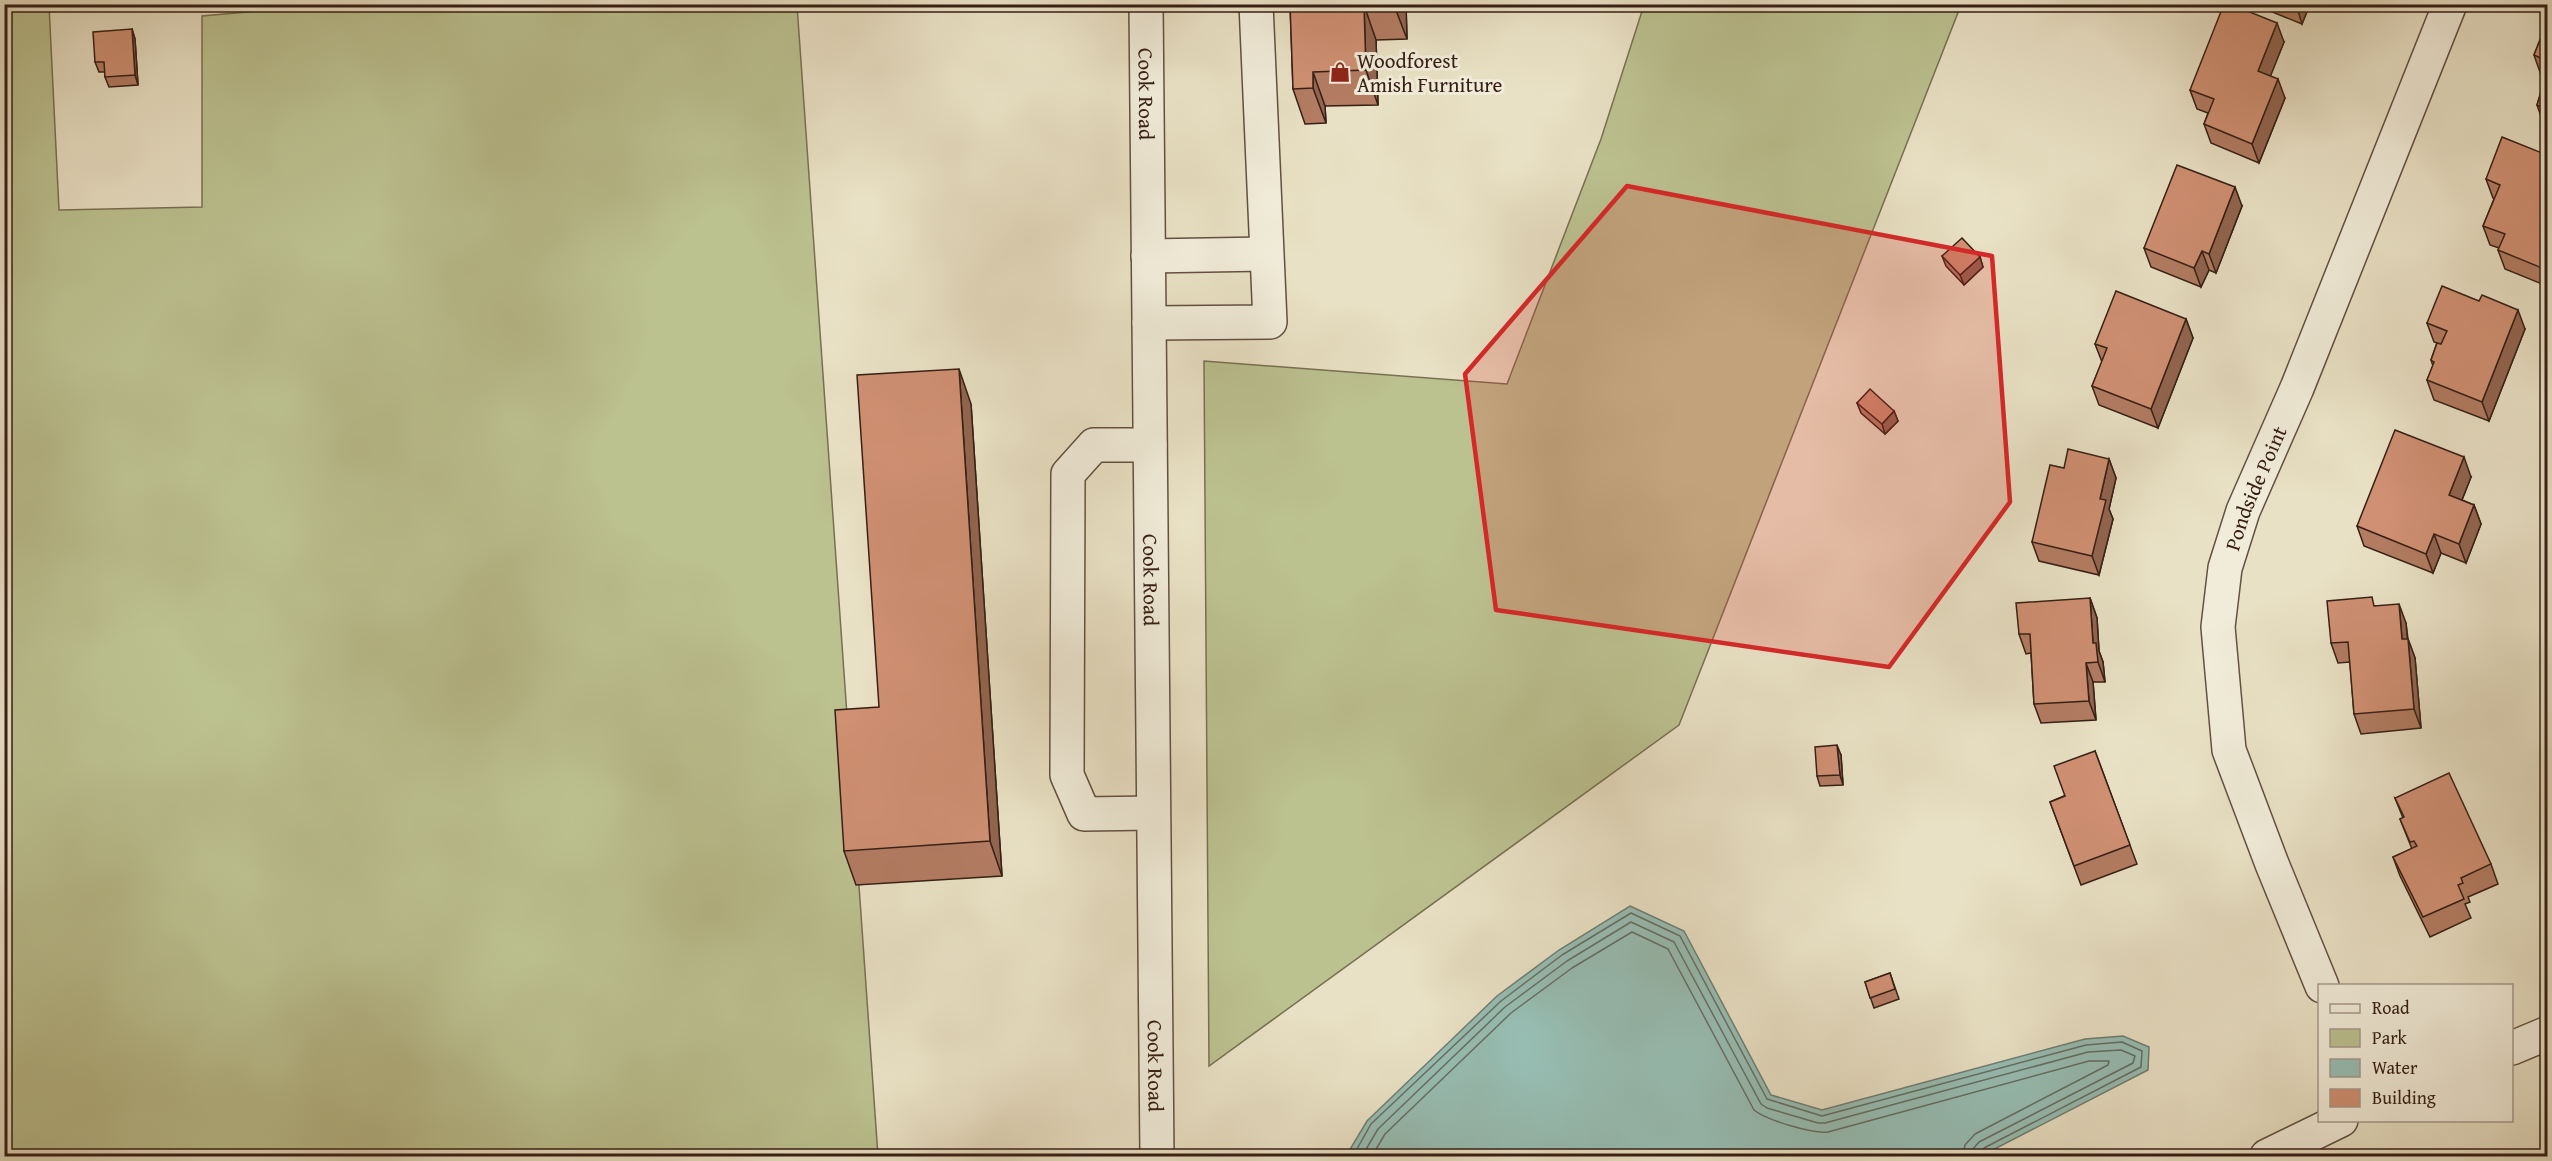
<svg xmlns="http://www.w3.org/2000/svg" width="2552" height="1161" viewBox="0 0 2552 1161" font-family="'Gentium Book Plus',serif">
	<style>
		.green { fill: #bcc190; stroke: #787052; stroke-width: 1.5 }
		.water { fill: #97beb4; stroke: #707e74; stroke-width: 1.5 }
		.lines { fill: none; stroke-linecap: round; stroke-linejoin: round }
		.shore { stroke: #666e64; stroke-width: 1.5 }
		.minor-casing { stroke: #625041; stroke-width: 36 }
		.minor { stroke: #f1ecd9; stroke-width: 33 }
		.wall { fill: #b37c63; stroke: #351f15; stroke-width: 1.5 }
		.shaded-wall { fill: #926550; stroke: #351f15; stroke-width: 1.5 }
		.building { fill: #d09073; stroke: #351f15; stroke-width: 1.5 }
		.marked { fill: #d62828; fill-opacity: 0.2; stroke: #d62828; stroke-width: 4.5; stroke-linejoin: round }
		.labels { text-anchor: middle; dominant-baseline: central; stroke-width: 6; stroke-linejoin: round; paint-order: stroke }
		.poi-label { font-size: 21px; fill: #351f15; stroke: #f1ecd9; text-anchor: start }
		.street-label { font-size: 21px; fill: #351f15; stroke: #f1ecd9 }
	</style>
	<rect width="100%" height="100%" fill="#e9e1c5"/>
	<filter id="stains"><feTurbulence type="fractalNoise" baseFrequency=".00333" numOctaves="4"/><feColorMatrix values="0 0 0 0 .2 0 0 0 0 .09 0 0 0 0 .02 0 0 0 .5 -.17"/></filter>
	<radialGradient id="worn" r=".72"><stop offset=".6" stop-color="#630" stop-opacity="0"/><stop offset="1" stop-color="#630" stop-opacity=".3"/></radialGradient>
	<!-- green -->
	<g class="green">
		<polygon points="337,4 797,5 878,1156 5,1156 5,5 49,5 59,210 202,207 202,16"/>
		<polygon points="1644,5 1961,5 1679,725 1209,1066 1204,361 1507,384 1601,139"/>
	</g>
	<!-- water -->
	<polygon class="water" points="1630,906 1684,931 1771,1095 1822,1110 2085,1039 2123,1036 2149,1047 2148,1070 1981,1156 1346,1156 1367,1121 1497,996 1559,950"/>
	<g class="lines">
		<!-- shore -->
		<g class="shore">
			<polyline points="1353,1156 1371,1124 1501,1001 1562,955 1631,913 1680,936 1767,1099 1822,1116 2086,1045 2122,1042 2142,1051 2141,1067 1984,1148 1980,1156"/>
			<polyline points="1362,1156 1378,1129 1505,1007 1567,961 1631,922 1674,942 1761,1104 1767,1108 1818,1123 1825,1123 2088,1052 2121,1050 2135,1056 2133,1063 1979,1142 1973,1149 1972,1156"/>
			<path d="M1372 1156 1385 1134 1511 1013 1572 968 1632 932 1668 949 1754 1110C1766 1120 1813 1134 1828 1132L2089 1061H2109L2108 1065 1975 1134 1965 1145 1963 1156"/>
		</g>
		<!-- minor casing -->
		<g class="minor-casing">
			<g id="minor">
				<path id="s1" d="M1146 4 1157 1156"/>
				<polyline points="1148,256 1266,254"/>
				<polyline points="1149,323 1270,322 1256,4"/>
				<polyline points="1150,445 1094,445 1068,474 1067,775 1084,814 1153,813"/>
				<path id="s2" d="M2322 986 2272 864 2229 750 2218 627 2225 568 2243 511 2297 388 2450 4"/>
				<polyline points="2512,1048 2548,1033"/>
				<polyline points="2267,1156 2341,1120"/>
			</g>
		</g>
		<!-- minor -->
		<use href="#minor" class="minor"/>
	</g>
	<!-- wall -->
	<g class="wall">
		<polygon points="1290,4 1406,4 1407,39 1376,40 1378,105 1325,106 1326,123 1305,124 1293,89"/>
		<polygon points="2259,4 2310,4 2302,24 2260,7"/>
		<polygon points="2547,22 2547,126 2544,125 2537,105 2546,76 2541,75 2534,55"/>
		<polygon points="132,29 135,39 138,85 109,87 105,77 105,72 99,72 95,62"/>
		<polygon points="2284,42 2270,76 2285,98 2259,163 2211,143 2204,124 2208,113 2197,109 2190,90"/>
		<polygon points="2547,155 2547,286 2505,269 2498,250 2499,248 2490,245 2483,226 2494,199 2493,198 2486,179"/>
		<polygon points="2242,206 2216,273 2209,270 2201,287 2151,267 2144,248"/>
		<polygon points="1942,256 1980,257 1983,267 1964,285 1946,266"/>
		<polygon points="2186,319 2193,338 2158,428 2099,405 2092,386 2102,362 2095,344"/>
		<polygon points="2427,323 2525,329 2489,421 2434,400 2427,380 2433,366 2431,360 2437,343 2434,342"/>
		<polygon points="1857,403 1894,411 1898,421 1885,434 1861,413"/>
		<polygon points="971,404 1002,876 856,885 844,851 879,707"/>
		<polygon points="2109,459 2116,478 2109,509 2113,519 2099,575 2039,561 2032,542 2064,468"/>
		<polygon points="2471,477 2462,500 2474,505 2481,524 2466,563 2441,553 2433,573 2364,546 2357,526"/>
		<polygon points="2090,598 2097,618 2099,651 2103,662 2105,682 2093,682 2096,720 2041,723 2034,704 2031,653 2026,654 2019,634"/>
		<polygon points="2376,606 2406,623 2408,639 2415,658 2421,728 2361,734 2354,714 2350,662 2338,663 2331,643"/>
		<polygon points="2095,751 2137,864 2081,885 2050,802 2064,796"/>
		<polygon points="1841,755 1843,785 1820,786 1817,776"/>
		<polygon points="2395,798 2491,864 2498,884 2468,897 2470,902 2465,904 2471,918 2430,937 2400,876 2393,857 2412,849 2400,819 2403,818"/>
		<polygon points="1890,973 1899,999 1874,1008 1865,982"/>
	</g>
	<!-- shaded-wall -->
	<g class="shaded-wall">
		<polygon points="1394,4 1406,4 1407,39 1394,5"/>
		<polygon points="2296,4 2310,4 2302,24"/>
		<polygon points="1364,5 1376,40 1378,105 1366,70"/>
		<polygon points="2277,23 2284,42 2265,90 2258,71"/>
		<polygon points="132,29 135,39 138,85 135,75"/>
		<polygon points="1313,72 1325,106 1326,123 1313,88"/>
		<polygon points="2278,79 2285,98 2259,163 2252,144"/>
		<polygon points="2235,187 2242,206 2216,273 2209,254"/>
		<polygon points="2202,251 2209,270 2201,287 2194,268"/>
		<polygon points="1980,257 1983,267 1964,285 1960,275"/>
		<polygon points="2518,310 2525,329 2489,421 2482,402"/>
		<polygon points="2186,319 2193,338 2158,428 2151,409"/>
		<polygon points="959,369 971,404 1002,876 990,841"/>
		<polygon points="1894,411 1898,421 1885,434 1882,424"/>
		<polygon points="2464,457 2471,477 2456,515 2449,495"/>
		<polygon points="2109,459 2116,478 2109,509 2113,519 2099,575 2092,556 2100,499"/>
		<polygon points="2474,505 2481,524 2466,563 2459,544"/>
		<polygon points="2434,534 2441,553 2433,573 2426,554"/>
		<polygon points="2090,598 2097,618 2099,651 2103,662 2105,682 2098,662 2093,643"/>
		<polygon points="2399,604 2406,623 2409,658 2402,639"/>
		<polygon points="2408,639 2415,658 2421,728 2414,709"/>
		<polygon points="2086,663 2093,682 2096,720 2089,701"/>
		<polygon points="1837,745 1841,755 1843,785 1840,775"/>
	</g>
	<!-- building -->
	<g class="building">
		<polygon points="1290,4 1394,4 1394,5 1364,5 1366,70 1313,72 1313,88 1293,89"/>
		<polygon points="2224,4 2230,4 2277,23 2258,71 2278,79 2252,144 2204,124 2214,99 2190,90"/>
		<polygon points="2547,22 2547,61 2534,55"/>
		<polygon points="132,29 135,75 105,77 104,62 95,62 93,32"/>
		<polygon points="2547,72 2547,110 2537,105"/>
		<polygon points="2502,137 2547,155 2547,270 2498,250 2505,234 2483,226 2500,185 2486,179"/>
		<polygon points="2177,165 2235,187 2209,254 2202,251 2194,268 2144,248"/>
		<polygon points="1962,238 1980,257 1960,275 1942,256"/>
		<polygon points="2442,286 2479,301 2482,295 2518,310 2482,402 2427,380 2434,362 2431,360 2437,343 2441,344 2447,331 2427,323"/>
		<polygon points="2116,291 2186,319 2151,409 2092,386 2107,348 2095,344"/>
		<polygon points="959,369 990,841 844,851 835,710 879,707 857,375"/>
		<polygon points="1870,389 1894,411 1882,424 1857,403"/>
		<polygon points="2395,430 2464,457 2449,495 2474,505 2459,544 2434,534 2426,554 2357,526"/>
		<polygon points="2068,449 2109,459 2100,499 2106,500 2092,556 2032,542 2050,465 2064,468"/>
		<polygon points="2372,597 2374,606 2399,604 2402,639 2408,639 2414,709 2354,714 2348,642 2331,643 2327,601"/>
		<polygon points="2090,598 2093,643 2096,643 2098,662 2086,663 2089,701 2034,704 2030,634 2019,634 2016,603"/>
		<polygon points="1837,745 1840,775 1817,776 1815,747"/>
		<polygon points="2095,751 2130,845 2074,866 2050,802 2065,796 2054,766"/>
		<polygon points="2449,773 2491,864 2461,878 2463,883 2458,885 2464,899 2423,917 2393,857 2417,846 2414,841 2410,842 2400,819 2404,817 2395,798"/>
		<polygon points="1890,973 1895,989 1870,998 1865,982"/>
	</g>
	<!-- marked area -->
	<path class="marked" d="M1627 186 1992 256 2010 502 1889 667 1496 610 1465 374Z"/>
	<!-- icons -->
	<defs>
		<g id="shop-bare" transform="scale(1.62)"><path d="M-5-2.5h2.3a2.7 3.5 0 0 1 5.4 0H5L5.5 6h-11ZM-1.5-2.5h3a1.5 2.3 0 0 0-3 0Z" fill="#8f2418" stroke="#f1ecd9" stroke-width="2.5" paint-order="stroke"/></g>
	</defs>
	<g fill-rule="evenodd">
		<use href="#shop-bare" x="1340" y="72"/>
	</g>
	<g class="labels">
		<!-- poi labels -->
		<g class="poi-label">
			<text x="1357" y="60">Woodforest<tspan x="1357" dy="24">Amish Furniture</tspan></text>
		</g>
		<!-- street labels -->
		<g class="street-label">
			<text stroke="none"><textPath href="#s1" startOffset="90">Cook Road</textPath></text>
			<text stroke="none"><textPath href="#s2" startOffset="522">Pondside Point</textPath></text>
			<text stroke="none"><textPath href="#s1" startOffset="576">Cook Road</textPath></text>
			<text stroke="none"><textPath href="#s1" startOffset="1062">Cook Road</textPath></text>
		</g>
	</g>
	<!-- margin -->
	<rect width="2552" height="1161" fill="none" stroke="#e9e1c5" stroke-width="24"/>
	<rect x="6" y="6" width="2540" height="1149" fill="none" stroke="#351f15" stroke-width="3"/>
	<rect x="12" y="12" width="2528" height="1137" fill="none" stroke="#351f15" stroke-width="1.5"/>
	<!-- legend -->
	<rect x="2318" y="984" width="195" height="138" fill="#f1ecd9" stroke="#a69a8b" stroke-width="1.5"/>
	<rect x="2330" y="1004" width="30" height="9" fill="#f1ecd9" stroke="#a69a8b" stroke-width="1.5"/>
	<text x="2372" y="1014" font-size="18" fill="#351f15">Road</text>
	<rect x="2330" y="1029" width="30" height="18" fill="#bcc190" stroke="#a69a8b" stroke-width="1.5"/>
	<text x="2372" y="1044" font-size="18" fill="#351f15">Park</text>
	<rect x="2330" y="1059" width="30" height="18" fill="#97beb4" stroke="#a69a8b" stroke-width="1.5"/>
	<text x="2372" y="1074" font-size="18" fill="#351f15">Water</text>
	<rect x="2330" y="1089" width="30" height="18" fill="#d09073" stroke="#a69a8b" stroke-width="1.5"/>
	<text x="2372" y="1104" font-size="18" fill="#351f15">Building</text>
	<rect width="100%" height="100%" filter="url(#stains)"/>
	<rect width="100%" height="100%" fill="url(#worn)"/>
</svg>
